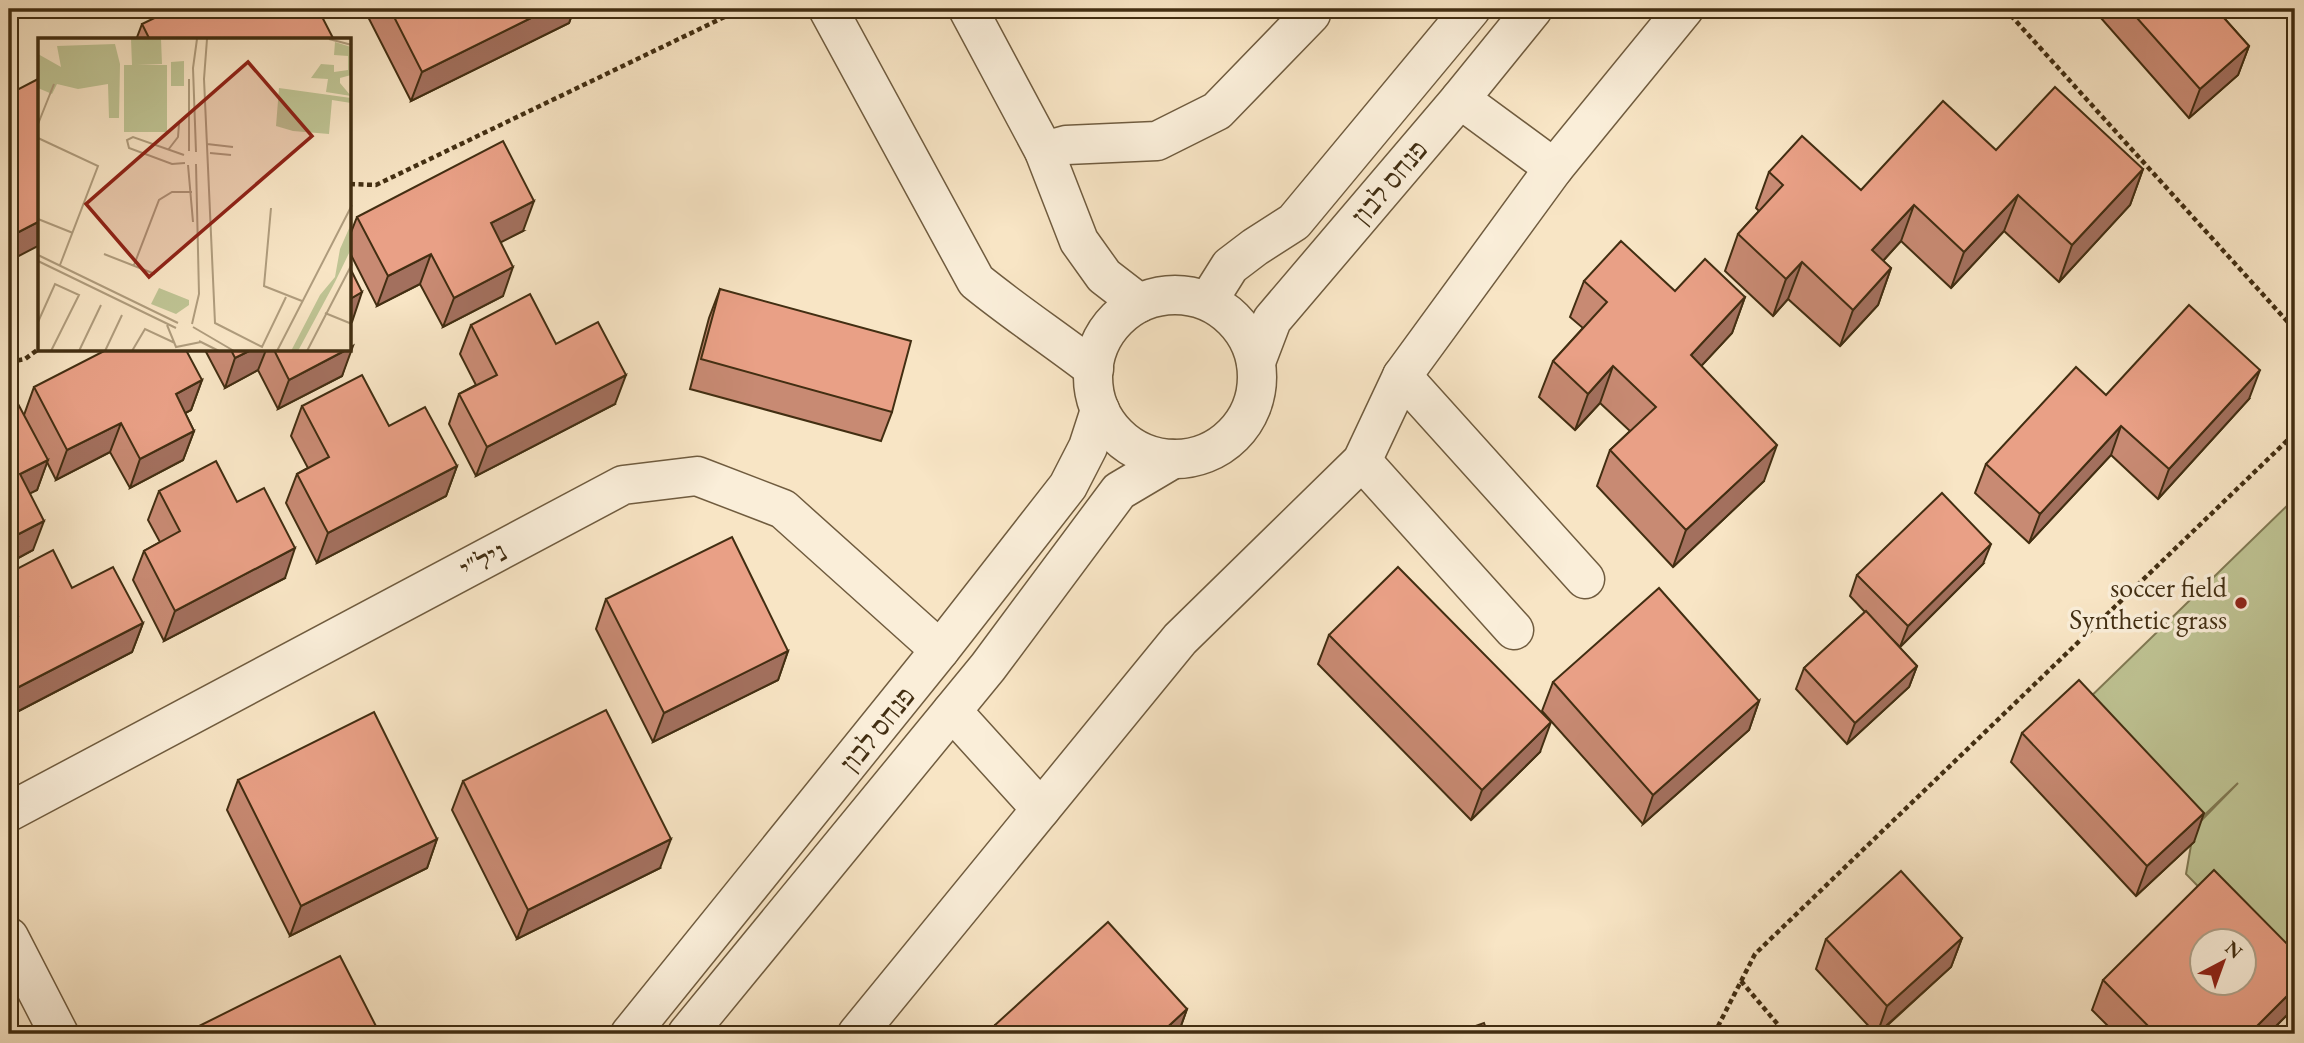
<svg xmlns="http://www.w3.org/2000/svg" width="2304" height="1043" viewBox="0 0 2304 1043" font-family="'EB Garamond','Frank Ruhl Libre',serif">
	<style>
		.green { fill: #bfc494; stroke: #807953; stroke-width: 2 }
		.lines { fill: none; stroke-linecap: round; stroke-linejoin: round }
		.minor-casing { stroke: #705c3f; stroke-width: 41 }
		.tertiary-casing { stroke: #705c3f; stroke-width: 41 }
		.path { stroke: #422e12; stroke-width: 4.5; stroke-dasharray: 5 3.5; stroke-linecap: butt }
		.minor { stroke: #faeed9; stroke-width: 38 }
		.tertiary { stroke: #faeed9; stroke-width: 38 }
		.wall { fill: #c88a73; stroke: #422e12; stroke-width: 2 }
		.shaded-wall { fill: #a3705e; stroke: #422e12; stroke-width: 2 }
		.building { fill: #e9a086; stroke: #422e12; stroke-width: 2; fill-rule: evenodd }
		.poi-dot { fill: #8f2418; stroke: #faeed9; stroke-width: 2.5 }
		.labels { text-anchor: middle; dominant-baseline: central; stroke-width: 7; stroke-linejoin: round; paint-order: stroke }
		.street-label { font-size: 28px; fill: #422e12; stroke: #faeed9 }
		.poi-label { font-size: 28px; fill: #422e12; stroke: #faeed9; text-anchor: end }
		.inset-road { fill: none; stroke: #af9c7d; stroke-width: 2 }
		.view { fill: #8f2418; fill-opacity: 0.15; stroke: #8f2418; stroke-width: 3.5 }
		.inset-edge { fill: none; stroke: #422e12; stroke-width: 3.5 }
	</style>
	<rect width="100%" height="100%" fill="#f8e5c5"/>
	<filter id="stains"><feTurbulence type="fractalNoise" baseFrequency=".00286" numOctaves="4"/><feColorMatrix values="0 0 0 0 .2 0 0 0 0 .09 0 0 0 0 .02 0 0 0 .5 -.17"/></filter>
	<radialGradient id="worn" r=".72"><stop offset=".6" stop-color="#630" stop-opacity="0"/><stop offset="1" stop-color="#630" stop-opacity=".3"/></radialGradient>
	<!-- green -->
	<polygon class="green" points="2295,498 2295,986 2186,874 2194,828 2238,783 2194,825 2080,707"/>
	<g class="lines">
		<!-- minor casing -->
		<g class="minor-casing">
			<g id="minor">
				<path d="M828 9 976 281C1014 312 1055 339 1094 369"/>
				<polyline points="968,9 1044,151 1079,241 1104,276 1139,303"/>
				<polyline points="1460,99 1554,168"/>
				<polyline points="1044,151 1066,145 1157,141 1217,111 1311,14"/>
				<polyline points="1402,376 1585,579"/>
				<polyline points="1362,461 1514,630"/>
				<polyline points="952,711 1041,809"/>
				<polyline points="9,812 623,485 697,476 783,509 940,650"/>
				<polyline points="9,937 59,1034"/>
				<polyline points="857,1034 1180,639 1362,461 1402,376 1554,168 1684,9"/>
			</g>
		</g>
		<!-- tertiary casing -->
		<g class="tertiary-casing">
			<g id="tertiary">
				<circle cx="1175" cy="377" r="82"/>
				<polyline points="1208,301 1230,266 1255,247 1294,222 1471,9"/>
				<polyline points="1256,362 1272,320 1460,99 1533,9"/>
				<polyline points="630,1034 940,650 1068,486 1088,447 1100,410"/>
				<polyline points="687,1034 988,667 1119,491 1173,459"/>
			</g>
		</g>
		<!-- path -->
		<g class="path">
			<polyline points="2005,9 2295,330"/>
			<polyline points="350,184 376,185 741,9"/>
			<polyline points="9,362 25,359 40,348"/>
			<polyline points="1741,981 1786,1034"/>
			<polyline points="1714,1034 1755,954 2295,433"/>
		</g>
		<!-- minor -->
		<use href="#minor" class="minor"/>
		<!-- tertiary -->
		<use href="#tertiary" class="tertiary"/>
	</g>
	<!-- wall -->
	<g class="wall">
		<polygon points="364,9 574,9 569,23 411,101"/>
		<polygon points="2093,9 2216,9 2249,46 2238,75 2189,118"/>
		<polygon points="142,24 334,40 136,40"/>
		<polygon points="1996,150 2143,169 2130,205 2059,282 2004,231 1951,288 1901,241 1883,261 1891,268 1878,305 1840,346 1788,299 1773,316 1725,271 1738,234 1759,211 1756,208 1769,172 1861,190"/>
		<polygon points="357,217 523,231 500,242 503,296 443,327 420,284 377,306 350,253 350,235"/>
		<polygon points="1584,281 1675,291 1745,297 1732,333 1701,366 1764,481 1673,567 1597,486 1610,450 1630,431 1600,403 1575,430 1539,397 1553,361 1583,328 1570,317"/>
		<polygon points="720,289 892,412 881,441 690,389 709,318"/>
		<polygon points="471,325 556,344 615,404 476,476 449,424 459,394 476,385 460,354"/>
		<polygon points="205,350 350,350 342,376 278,409 258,370 225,388"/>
		<polygon points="202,380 191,410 185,413 194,431 183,460 130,488 110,452 56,480 47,462 37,490 29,493 33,550 9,563 9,407 24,415 34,387"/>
		<polygon points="2106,395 2249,399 2158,499 2111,455 2029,543 1975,493 1986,464"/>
		<polygon points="302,406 389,426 457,466 446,496 317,563 286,503 297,474 308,468 291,436"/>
		<polygon points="159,491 237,502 285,578 164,641 133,580 144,551 160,542 148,520"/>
		<polygon points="1983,564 1900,647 1879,626 1917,666 1909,687 1847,744 1796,689 1804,668 1865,612 1850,596 1857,575"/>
		<polygon points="9,573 72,588 143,623 132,652 9,716"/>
		<polygon points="606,599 788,651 778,680 653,742 596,629"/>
		<polygon points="1329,635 1540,752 1471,820 1318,664"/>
		<polygon points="1553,682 1759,701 1749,730 1643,824 1542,711"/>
		<polygon points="2022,733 2194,842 2136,896 2011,762"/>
		<polygon points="238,780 437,839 427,868 290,936 227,810"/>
		<polygon points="463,781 660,868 517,939 452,810"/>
		<polygon points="1962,938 1951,967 1878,1034 1876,1034 1816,969 1826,939"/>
		<polygon points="2103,980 2295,1007 2268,1034 2116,1034 2092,1010"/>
		<polygon points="1187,1009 1178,1034 991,1034 995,1025"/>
	</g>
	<!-- shaded-wall -->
	<g class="shaded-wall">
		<polygon points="549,9 574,9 569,23 411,101 422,72"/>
		<polygon points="2249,46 2238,75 2189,118 2200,89"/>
		<polygon points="2143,169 2130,205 2059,282 2072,245"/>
		<polygon points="2018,195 2004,231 1951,288 1964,252"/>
		<polygon points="534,201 523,231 480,253 491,223"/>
		<polygon points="1914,205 1901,241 1859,287 1872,250"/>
		<polygon points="40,221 40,245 9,261 9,237"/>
		<polygon points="431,254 420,284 377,306 388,276"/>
		<polygon points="1802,262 1788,299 1773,316 1786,279"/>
		<polygon points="513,267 503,296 443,327 454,298"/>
		<polygon points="1891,268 1878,305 1840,346 1853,310"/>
		<polygon points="362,292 352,322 350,323 350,299"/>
		<polygon points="1745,297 1732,333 1678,391 1691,355"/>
		<polygon points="353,346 342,376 278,409 289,380 346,350 350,350 350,348"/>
		<polygon points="251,350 266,350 258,370 225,388 235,358"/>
		<polygon points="1613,366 1600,403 1575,430 1588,394"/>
		<polygon points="2260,370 2249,399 2158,499 2169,469"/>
		<polygon points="626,375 615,404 476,476 487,447"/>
		<polygon points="202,380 191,410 165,424 176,394"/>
		<polygon points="121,423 110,452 56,480 67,450"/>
		<polygon points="2121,426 2111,455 2029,543 2040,514"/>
		<polygon points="194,431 183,460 130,488 140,459"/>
		<polygon points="1777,445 1764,481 1673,567 1686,530"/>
		<polygon points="48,460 37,490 9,504 20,474"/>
		<polygon points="457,466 446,496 317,563 328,533"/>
		<polygon points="44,521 33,550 9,563 9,539"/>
		<polygon points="1991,544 1983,564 1900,647 1908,626"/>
		<polygon points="295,548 285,578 164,641 175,611"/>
		<polygon points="143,623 132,652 9,716 9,692"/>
		<polygon points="788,651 778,680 653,742 664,713"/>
		<polygon points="1917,666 1909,687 1847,744 1855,723"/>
		<polygon points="1759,701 1749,730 1643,824 1653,795"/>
		<polygon points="1551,722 1540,752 1471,820 1482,790"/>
		<polygon points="2204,813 2194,842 2136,896 2147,866"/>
		<polygon points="437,839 427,868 290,936 301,906"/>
		<polygon points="671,839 660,868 517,939 528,910"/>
		<polygon points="1962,938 1951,967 1877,1034 1887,1006"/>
		<polygon points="2295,988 2295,1007 2268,1034 2249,1034"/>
		<polygon points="1187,1009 1178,1034 1160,1034"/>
	</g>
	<!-- building -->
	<g class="building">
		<polygon points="173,9 318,9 334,40 150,40 142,24"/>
		<polygon points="390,9 549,9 422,72"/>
		<polygon points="2129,9 2216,9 2249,46 2200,89"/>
		<polygon points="40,78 40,221 9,237 9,94"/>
		<polygon points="2055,87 2143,169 2072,245 2018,195 1964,252 1914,205 1872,250 1891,268 1853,310 1802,262 1786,279 1738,234 1783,185 1769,172 1802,136 1861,190 1943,101 1996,150"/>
		<polygon points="503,141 534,201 491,223 513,267 454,298 431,254 388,276 357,217"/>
		<polygon points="1621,241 1675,291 1705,259 1745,297 1691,355 1777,445 1686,530 1610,450 1656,407 1613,366 1588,394 1553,361 1607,302 1584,281"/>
		<polygon points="350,268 362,292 350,299"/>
		<polygon points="720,289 911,341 892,412 701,359"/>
		<polygon points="530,294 556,344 598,322 626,375 487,447 459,394 497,375 471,325"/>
		<polygon points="2189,305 2260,370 2169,469 2121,426 2040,514 1986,464 2076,367 2106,395"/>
		<polygon points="106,350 186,350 202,380 176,394 194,431 140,459 121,423 67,450 34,387"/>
		<polygon points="231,350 251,350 235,358"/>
		<polygon points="274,350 346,350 289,380"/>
		<polygon points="362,375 389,426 425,407 457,466 328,533 297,474 329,457 302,406"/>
		<polygon points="17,402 48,460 20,474 44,521 9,539 9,407"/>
		<polygon points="216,461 237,502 264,488 295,548 175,611 144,551 180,531 159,491"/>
		<polygon points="1942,493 1991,544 1908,626 1857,575"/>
		<polygon points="732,537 788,651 664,713 606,599"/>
		<polygon points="53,550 72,588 113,567 143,623 9,692 9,621 18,616 9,600 9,573"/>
		<polygon points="1398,567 1551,722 1482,790 1329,635"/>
		<polygon points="1659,588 1759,701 1653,795 1553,682"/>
		<polygon points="1866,611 1917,666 1855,723 1804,668"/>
		<polygon points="2079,680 2204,813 2147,866 2022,733"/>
		<polygon points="606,710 671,839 528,910 463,781"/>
		<polygon points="374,712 437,839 301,906 238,780"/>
		<path d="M2214 870 2295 952V988L2249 1034H2156L2103 980ZM2202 942H2244V984H2202Z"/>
		<polygon points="1901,871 1962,938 1887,1006 1826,939"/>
		<polygon points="1108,922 1187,1009 1160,1034 1003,1034 995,1025"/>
		<polygon points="340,956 380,1034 183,1034"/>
		<polygon points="1484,1023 1488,1034 1453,1034"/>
	</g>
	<!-- markers -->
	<circle class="poi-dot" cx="2241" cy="603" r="7"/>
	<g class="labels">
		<!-- street labels -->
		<g class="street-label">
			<text transform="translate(1389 182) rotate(-50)">פנחס לבון</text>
			<text transform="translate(483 560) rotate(-28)">ניל"י</text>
			<text transform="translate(877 729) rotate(-51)">פנחס לבון</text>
		</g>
		<!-- poi labels -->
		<g class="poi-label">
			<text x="2227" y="587">soccer field<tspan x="2227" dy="32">Synthetic grass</tspan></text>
		</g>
	</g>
	<!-- overview -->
	<g transform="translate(38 38)">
		<rect width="313" height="313" fill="#f8e5c5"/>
		<path d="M93 1H123L124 26 99 27H129V94H86V27H94ZM297 4 313 9V37L302 40V45L313 58 288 54 290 41 273 40 283 26 296 27V34L310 32V18L296 17ZM77 6 82 26 81 80H71L70 46 40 51 19 46 14 56 0 50V16L23 29 19 8ZM146 23V48H133V24ZM241 50 313 60V65L294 62 291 96 255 93 238 88ZM313 186V211L297 244 260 313H253L282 257 297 239 302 211ZM121 250 151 262V267L138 276 113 266Z" fill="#bfc494"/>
		<path class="inset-road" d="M169 1 166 41 177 285 224 309 248 259M291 1 314 7M151 41V113M0 86 16 46M0 100 60 128 22 227M169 106 195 109M130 112 140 99 141 86M158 114 155 30 159 1M172 115 193 117M146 117 95 99 89 102 91 110 134 126 147 125M150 127 155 184M233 170 226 248 264 263M0 181 35 195M66 216 117 236M0 217 140 285M0 223 138 290M96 227 121 162 134 154H154M287 275 314 286M0 284 17 246 41 257 13 313M154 286 161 256 158 126M129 287 138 309 163 304M155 289 196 313M161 303 181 313M41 313 63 267M67 313 84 277M94 313 107 291 137 305M239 313 314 167M269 313 314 226"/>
		<path class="view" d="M210 24 274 98 111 239 48 166Z"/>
		<rect width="313" height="313" class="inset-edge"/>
	</g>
	<!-- margin -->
	<rect width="2304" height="1043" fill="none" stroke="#f8e5c5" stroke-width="35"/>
	<rect x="10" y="10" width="2283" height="1022" fill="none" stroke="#422e12" stroke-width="3.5"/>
	<rect x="18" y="18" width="2269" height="1008" fill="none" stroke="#422e12" stroke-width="2"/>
	<!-- north arrow -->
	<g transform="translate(2223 962) rotate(41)"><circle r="33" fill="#faeed9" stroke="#b0a189" stroke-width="2"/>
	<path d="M0-5L12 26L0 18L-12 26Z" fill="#8f2418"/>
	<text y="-10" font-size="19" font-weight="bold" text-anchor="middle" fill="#422e12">N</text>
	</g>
	<rect width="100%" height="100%" filter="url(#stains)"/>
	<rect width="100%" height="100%" fill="url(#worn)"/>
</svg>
